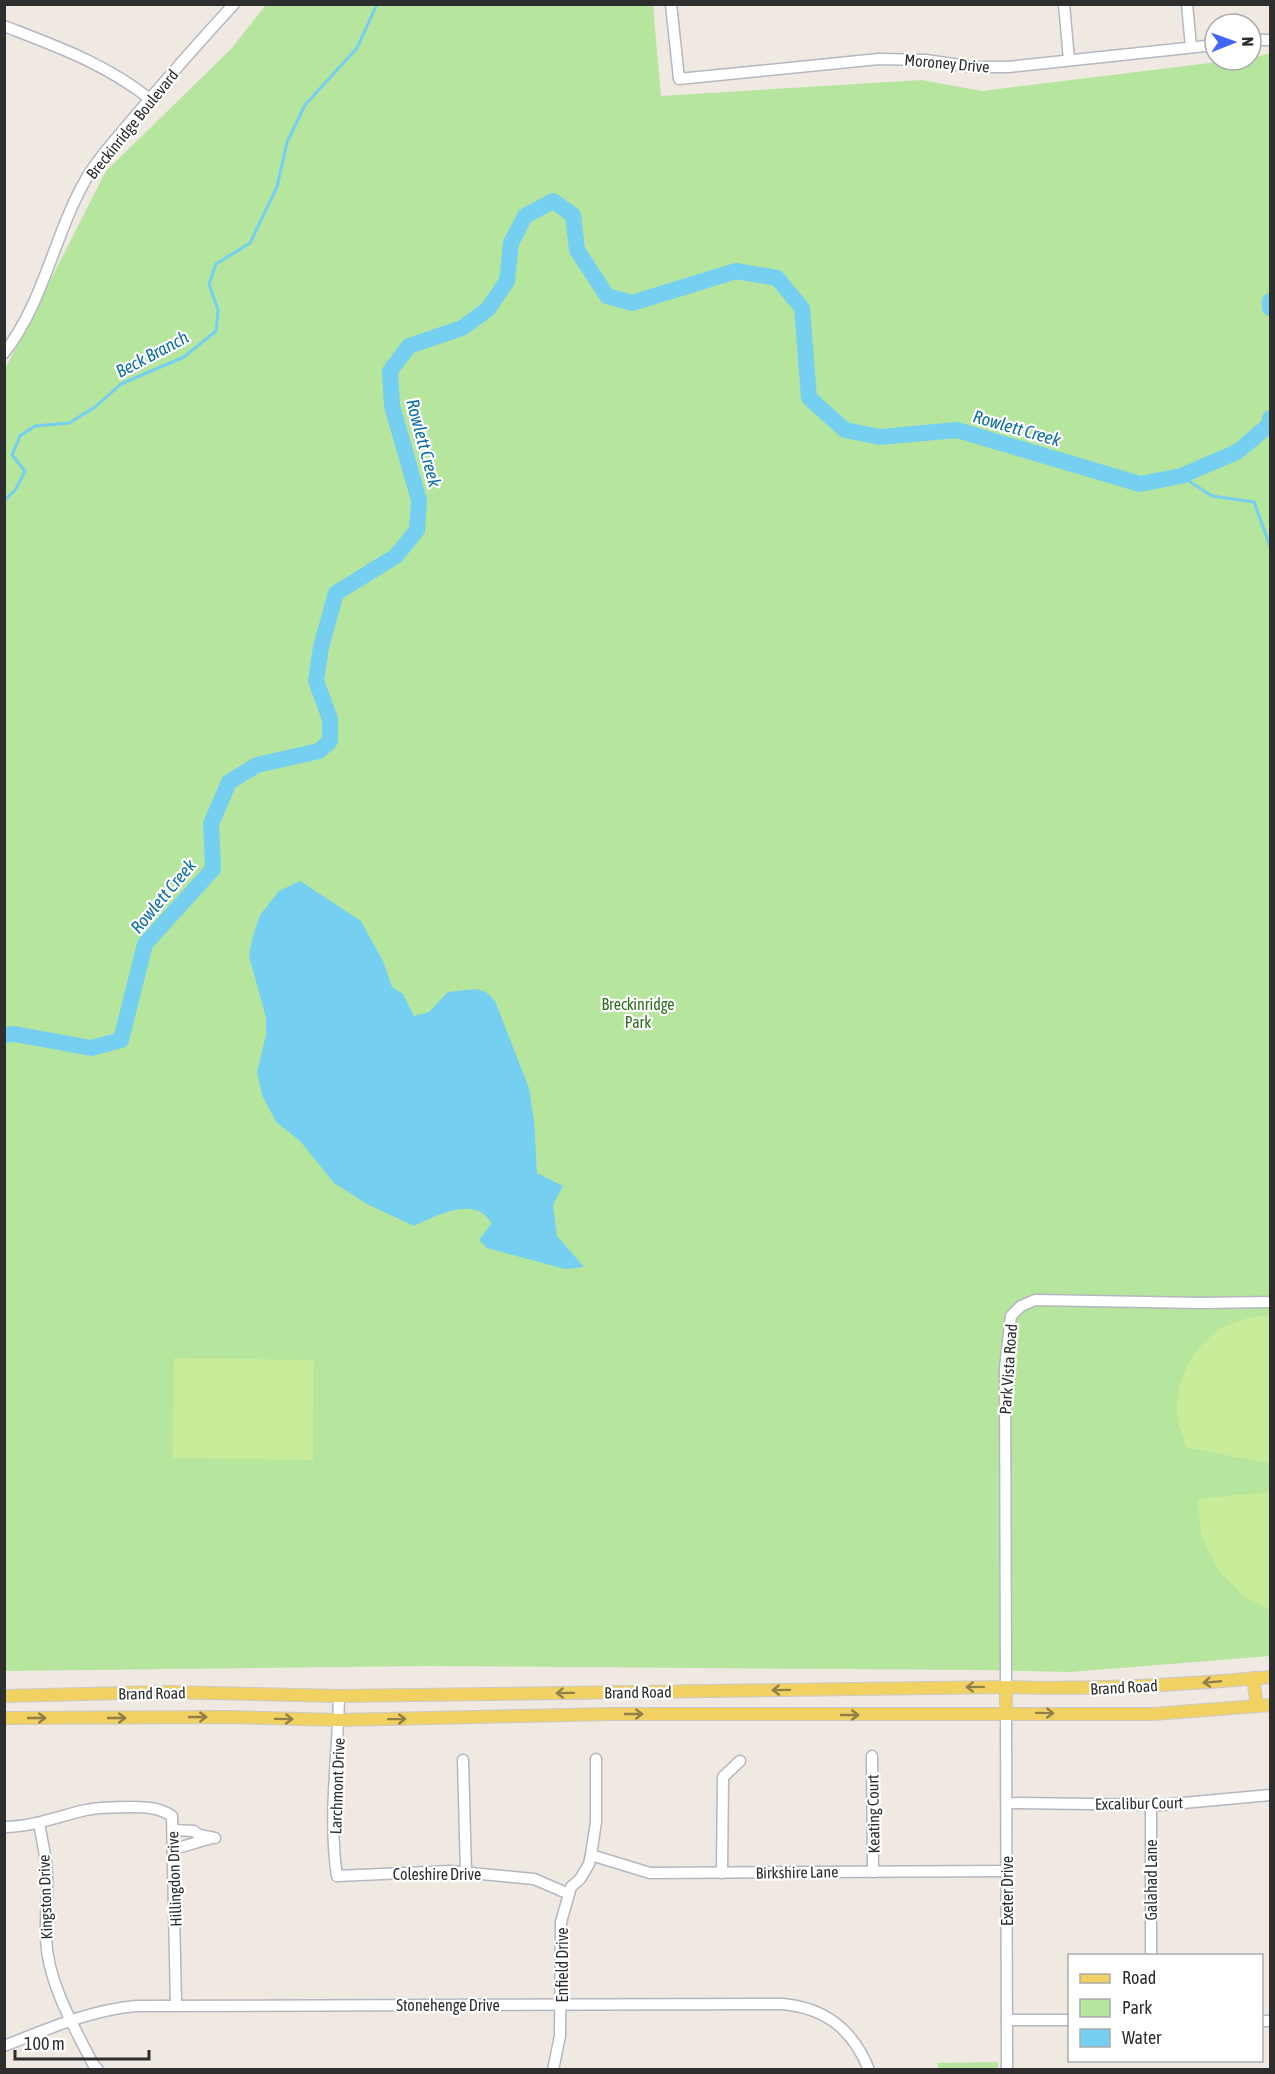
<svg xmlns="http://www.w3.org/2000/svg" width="1275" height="2074" viewBox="0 0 1275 2074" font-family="'Asap Condensed',sans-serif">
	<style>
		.green { fill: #b6e59e }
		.pitch { fill: #c9ec9a }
		.water { fill: #75cff0 }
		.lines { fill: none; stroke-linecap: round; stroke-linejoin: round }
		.stream { stroke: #75cff0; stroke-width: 3 }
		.river { stroke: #75cff0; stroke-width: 16 }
		.minor-casing { stroke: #b4b7c1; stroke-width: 13 }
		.major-casing { stroke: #c9c9c9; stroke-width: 14 }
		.minor { stroke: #fff; stroke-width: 10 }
		.major { stroke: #f2d163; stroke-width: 12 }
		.oneway { stroke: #908048 }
		.labels { text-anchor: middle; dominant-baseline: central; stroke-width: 4.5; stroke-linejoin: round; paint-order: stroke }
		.street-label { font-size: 16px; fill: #2e2e2e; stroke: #fff }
		.park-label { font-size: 16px; fill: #2c6e1b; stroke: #fff }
		.water-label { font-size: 18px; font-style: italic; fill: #0d6fa3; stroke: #fff }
	</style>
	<rect width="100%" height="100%" fill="#efe9e1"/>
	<!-- green -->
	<g class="green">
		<polygon points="266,5 653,5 661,96 921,80 982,91 1234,60 1251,60 1251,58 1270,53 1270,1656 1070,1672 984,1670 426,1666 5,1671 4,371 106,171 231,49"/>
		<polygon points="998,2062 998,2070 939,2069 937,2063"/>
	</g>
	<!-- pitch -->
	<g class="pitch">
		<path d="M1255 1316H1270V1463L1187 1448C1184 1439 1180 1430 1178 1421 1172 1384 1194 1341 1228 1325 1236 1321 1246 1319 1255 1316Z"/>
		<polygon points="174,1358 314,1360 313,1460 173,1458"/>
		<polygon points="1270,1492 1270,1610 1245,1597 1219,1571 1202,1537 1197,1499"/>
	</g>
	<!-- water -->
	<path class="water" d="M300 881 361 921 383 961 392 987 403 994 414 1016 429 1012 448 992 476 989 486 992 495 1001 529 1088 534 1121 537 1173 563 1186 553 1205 557 1236 584 1267 565 1269 487 1248 479 1240 492 1223C489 1220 486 1215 482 1213 463 1201 432 1218 414 1226L367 1204 334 1183 300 1141 276 1122 262 1095 257 1072 266 1035V1018L249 956 252 939 260 915 279 891Z"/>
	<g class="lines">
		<!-- stream -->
		<g class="stream">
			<polyline points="1181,476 1212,496 1254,502 1270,546"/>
			<polyline points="4,501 16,489 25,471 12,455 20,436 35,426 69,423 95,407 121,384 184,357 216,331 218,310 209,284 216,264 250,243 277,187 287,142 305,105 357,48 377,4"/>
		</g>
		<!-- river -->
		<g class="river">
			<polyline points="1270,301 1270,308"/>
			<polyline points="4,1035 15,1034 91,1048 121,1040 145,944 213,869 211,824 229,782 257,765 319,751 330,741 330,719 316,681 321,647 336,593 396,556 417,530 419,500 392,406 390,371 409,346 462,328 488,309 507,281 511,243 525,216 553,201 573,215 577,250 607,296 632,303 736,271 777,278 802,308 809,398 845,430 880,437 957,430 1140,484 1181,476 1237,452 1269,425 1270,418"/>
		</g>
		<!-- minor casing -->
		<g class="minor-casing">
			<g id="minor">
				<polyline points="671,4 679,79 879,59 926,60 973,67 1008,67 1215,45"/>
				<polyline points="1064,4 1069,60"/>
				<polyline points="1187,4 1191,47"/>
				<path d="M4 26C58 47 104 63 150 99"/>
				<polyline points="1251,40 1270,40"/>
				<path d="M4 353C44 302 54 235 86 179 98 158 115 140 131 121 164 82 199 42 234 4"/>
				<polyline points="1006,1687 1005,1367 1011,1316 1021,1306 1035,1300 1200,1303 1270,1302"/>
				<path d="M339 1696C338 1755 328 1817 337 1876L450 1871 534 1879 569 1894"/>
				<polyline points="1006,1713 1007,2070"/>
				<polyline points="872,1756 873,1872"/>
				<polyline points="463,1760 466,1872"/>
				<polyline points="1007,1803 1161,1805 1270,1795"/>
				<path d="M39 1823C42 1841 47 1859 47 1878 48 1898 45 1918 46 1939 48 1983 73 2025 93 2064L98 2070"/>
				<path d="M4 1827C33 1827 59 1816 86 1810 101 1807 117 1807 132 1807 147 1807 160 1808 172 1816L176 2005"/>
				<polyline points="173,1830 194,1831 199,1835 215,1838"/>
				<path d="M174 1848C187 1847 197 1841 209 1839"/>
				<polyline points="591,1855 650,1873 1007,1871"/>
				<polyline points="722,1873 723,1777 740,1761"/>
				<polyline points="1151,1956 1151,1805"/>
				<polyline points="1007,2020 1070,2020"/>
				<polyline points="1262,2021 1270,2021"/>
				<path d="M4 2046C48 2029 90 2010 136 2006L783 2004C825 2008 853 2029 869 2070"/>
				<polyline points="553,2070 560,2036 561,1922 571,1887 580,1879 589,1864 591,1855 596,1822 596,1759"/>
			</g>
		</g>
		<!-- major casing -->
		<g class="major-casing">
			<g id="major">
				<polyline points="1253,1678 1257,1706"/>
				<polyline points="1006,1687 1006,1713"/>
				<path d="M4 1696 165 1692 339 1696 1006 1687C1095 1690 1182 1685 1270 1677"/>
				<polyline points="4,1718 230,1717 339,1720 611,1714 1154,1714 1270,1705"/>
			</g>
		</g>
		<!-- minor -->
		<use href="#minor" class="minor"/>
		<!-- major -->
		<use href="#major" class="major"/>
	</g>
	<!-- one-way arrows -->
	<defs><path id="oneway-shaft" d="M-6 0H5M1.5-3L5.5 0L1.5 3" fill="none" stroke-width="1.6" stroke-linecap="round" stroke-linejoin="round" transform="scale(1.5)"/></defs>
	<g class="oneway">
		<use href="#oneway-shaft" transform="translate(1212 1682) rotate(175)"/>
		<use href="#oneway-shaft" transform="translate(975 1687) rotate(179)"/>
		<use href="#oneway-shaft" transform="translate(781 1690) rotate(179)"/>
		<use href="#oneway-shaft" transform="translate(565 1693) rotate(179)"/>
		<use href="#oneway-shaft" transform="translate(1045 1713) rotate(1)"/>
		<use href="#oneway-shaft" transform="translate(634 1714)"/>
		<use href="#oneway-shaft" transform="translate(850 1715)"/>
		<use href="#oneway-shaft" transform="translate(198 1717)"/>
		<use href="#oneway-shaft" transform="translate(37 1718)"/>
		<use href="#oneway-shaft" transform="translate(117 1718)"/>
		<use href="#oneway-shaft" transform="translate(284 1719) rotate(1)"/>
		<use href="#oneway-shaft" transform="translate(397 1719) rotate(-1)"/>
	</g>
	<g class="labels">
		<!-- street labels -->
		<g class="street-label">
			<text transform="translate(947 63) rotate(5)">Moroney Drive</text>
			<text transform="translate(132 124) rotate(-51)">Breckinridge Boulevard</text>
			<text transform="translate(1008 1369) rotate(-86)">Park Vista Road</text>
			<text transform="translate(1124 1687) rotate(-3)">Brand Road</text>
			<text transform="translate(638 1692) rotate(-1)">Brand Road</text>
			<text transform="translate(152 1693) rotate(-1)">Brand Road</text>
			<text transform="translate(337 1786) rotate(-88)">Larchmont Drive</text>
			<text transform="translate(1139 1803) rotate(-1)">Excalibur Court</text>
			<text transform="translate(873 1814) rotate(-91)">Keating Court</text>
			<text transform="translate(797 1872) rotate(-1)">Birkshire Lane</text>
			<text x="437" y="1874">Coleshire Drive</text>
			<text transform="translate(174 1879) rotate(-92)">Hillingdon Drive</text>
			<text transform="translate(1151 1880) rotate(-90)">Galahad Lane</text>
			<text transform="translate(1007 1891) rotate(-90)">Exeter Drive</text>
			<text transform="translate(45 1897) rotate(-92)">Kingston Drive</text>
			<text transform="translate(562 1965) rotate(-90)">Enfield Drive</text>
			<text x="448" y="2005">Stonehenge Drive</text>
		</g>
		<!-- park labels -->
		<g class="park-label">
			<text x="638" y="1004">Breckinridge<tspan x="638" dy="18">Park</tspan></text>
		</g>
		<!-- water labels -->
		<g class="water-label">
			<text transform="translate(152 354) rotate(-28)">Beck Branch</text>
			<text transform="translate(1017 428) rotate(16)">Rowlett Creek</text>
			<text transform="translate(424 443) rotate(75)">Rowlett Creek</text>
			<text transform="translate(163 896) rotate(-50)">Rowlett Creek</text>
		</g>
	</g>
	<!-- border -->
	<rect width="1275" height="2074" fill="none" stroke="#2e2e2e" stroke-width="12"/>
	<!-- legend -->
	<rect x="1068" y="1954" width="195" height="108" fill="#ffffff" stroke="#ababab" stroke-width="1.5"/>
	<rect x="1080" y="1974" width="30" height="9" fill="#f2d163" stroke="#ababab" stroke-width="1.5"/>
	<text x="1122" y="1984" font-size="18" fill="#2e2e2e">Road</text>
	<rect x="1080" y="1999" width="30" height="18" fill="#b6e59e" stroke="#ababab" stroke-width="1.5"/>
	<text x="1122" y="2014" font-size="18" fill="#2e2e2e">Park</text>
	<rect x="1080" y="2029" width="30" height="18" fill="#75cff0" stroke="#ababab" stroke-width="1.5"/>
	<text x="1122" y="2044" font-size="18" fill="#2e2e2e">Water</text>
	<!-- north arrow -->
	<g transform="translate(1233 42) rotate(89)"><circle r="28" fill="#ffffff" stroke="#ababab" stroke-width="1.5"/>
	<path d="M0-4.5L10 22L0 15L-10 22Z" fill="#4264fb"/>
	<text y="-9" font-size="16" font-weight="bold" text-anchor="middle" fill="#2e2e2e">N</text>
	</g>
	<!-- scale -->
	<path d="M15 2050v9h134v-9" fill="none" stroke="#2e2e2e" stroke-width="3"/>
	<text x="24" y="2050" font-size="18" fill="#2e2e2e" stroke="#ffffff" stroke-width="4.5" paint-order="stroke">100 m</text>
</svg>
